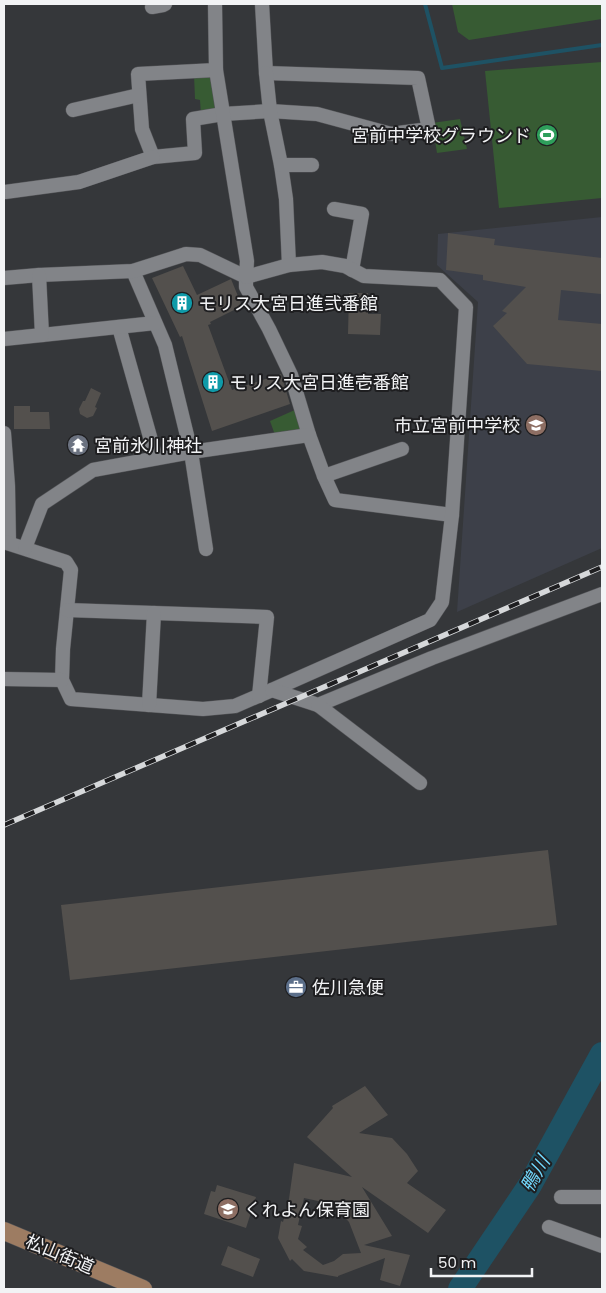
<svg xmlns="http://www.w3.org/2000/svg" width="606" height="1293" viewBox="0 0 606 1293" font-family="Poppins,'Noto Sans JP',sans-serif">
	<style>
		.built { fill: #3d4049 }
		.green { fill: #375b33 }
		.lines { fill: none; stroke-linecap: round; stroke-linejoin: round }
		.stream { stroke: #1e5264; stroke-width: 4 }
		.river { stroke: #1e5264; stroke-width: 24 }
		.building { fill: #53504d; fill-rule: evenodd }
		.minor-casing { stroke: #545558; stroke-width: 15 }
		.major-casing { stroke: #545558; stroke-width: 19 }
		.minor { stroke: #828488; stroke-width: 14 }
		.major { stroke: #9d7c62; stroke-width: 18 }
		.rail-casing { stroke: #d6d8da; stroke-width: 5.5 }
		.rail { stroke: #1e1e20; stroke-width: 4; stroke-dasharray: 11; stroke-linecap: butt }
		.labels { text-anchor: middle; dominant-baseline: central; stroke-width: 4; stroke-linejoin: round; paint-order: stroke }
		.poi-label { font-size: 18px; fill: #f2f3f5; stroke: #1e1e20; text-anchor: start }
		.street-label { font-size: 18px; fill: #f2f3f5; stroke: #1e1e20 }
		.water-label { font-size: 19px; font-style: italic; fill: #71d6fa; stroke: #1e1e20 }
	</style>
	<rect width="100%" height="100%" fill="#35373a"/>
	<!-- built -->
	<polygon class="built" points="602,217 602,548 457,612 478,302 437,265 438,234"/>
	<!-- green -->
	<g class="green">
		<polygon points="452,4 602,4 602,19 469,40 458,32"/>
		<polygon points="602,62 602,198 499,208 485,71"/>
		<polygon points="215,73 219,113 201,115 200,100 195,99 194,75"/>
		<polygon points="460,119 467,149 437,153 432,123"/>
		<polygon points="297,409 303,433 275,435 270,421"/>
	</g>
	<g class="lines">
		<!-- stream -->
		<polyline class="stream" points="425,4 442,68 602,45"/>
		<!-- river -->
		<polyline class="river" points="460,1289 530,1185 602,1054"/>
	</g>
	<!-- building -->
	<g class="building">
		<polygon points="448,233 495,239 494,245 602,258 601,294 561,290 558,320 602,324 602,371 527,364 493,326 507,313 502,311 526,287 483,280 483,275 446,270"/>
		<polygon points="183,266 197,295 231,279 242,306 210,322 211,324 208,325 232,390 281,374 290,404 212,431 182,336 180,337 152,278"/>
		<polygon points="349,293 368,293 368,314 381,314 380,335 348,334"/>
		<polygon points="91,388 101,393 95,407 97,408 93,416 87,418 80,414 79,409 83,401 85,401"/>
		<polygon points="14,406 30,406 30,412 49,412 50,429 14,429"/>
		<polygon points="548,850 557,925 70,980 61,905"/>
		<path d="M365 1086 388 1115 359 1133 392 1138 407 1154 418 1171 407 1183 446 1210 428 1233 362 1187 392 1236 364 1245 410 1255 400 1286 380 1280 385 1258 338 1276V1277L304 1271 292 1259 290 1261 278 1238 281 1221 283 1222 289 1199 294 1163 352 1177 307 1137 333 1108 332 1106ZM304 1198 332 1204 349 1222 361 1253 343 1254 334 1261 323 1265 303 1250 307 1247 298 1239 302 1226 298 1225Z"/>
		<polygon points="217,1185 256,1197 246,1228 204,1214 211,1191 215,1192"/>
		<polygon points="228,1246 260,1259 253,1277 221,1265"/>
	</g>
	<g class="lines">
		<!-- minor casing -->
		<g class="minor-casing">
			<g id="minor">
				<polyline points="152,7 163,5 165,4"/>
				<polyline points="216,70 138,74 142,129 153,157 195,153 193,119 223,114 270,111 317,114 391,134 429,129 418,78 266,73 262,4"/>
				<polyline points="266,73 270,111 281,165 286,199 289,265"/>
				<polyline points="73,110 139,95"/>
				<polyline points="281,165 312,165"/>
				<polyline points="5,192 79,182 153,157"/>
				<polyline points="334,209 362,214 352,270"/>
				<polyline points="133,271 165,345 191,452 206,549"/>
				<polyline points="4,278 39,275 133,271 186,254 200,255 246,277 246,287 269,329 291,375 309,435 324,476 335,500 452,515"/>
				<polyline points="119,327 156,458"/>
				<polyline points="42,335 155,323"/>
				<polyline points="4,339 42,335 39,275"/>
				<polyline points="4,433 8,486 9,543"/>
				<polyline points="324,476 402,449"/>
				<polyline points="4,542 66,562 71,570 63,649 62,680 71,699 203,709 235,706 272,690 430,620 442,602 452,515 466,307 440,280 364,276 345,266 322,262 289,265 246,277 247,261 216,70 215,4"/>
				<polyline points="25,548 42,504 93,470 191,452 309,435"/>
				<polyline points="67,610 267,617 259,696"/>
				<polyline points="4,679 62,680"/>
				<polyline points="272,690 318,705 432,658 602,594"/>
				<polyline points="149,705 154,613"/>
				<polyline points="318,705 420,783"/>
				<polyline points="561,1197 602,1197"/>
				<polyline points="549,1227 602,1246"/>
			</g>
		</g>
		<!-- major casing -->
		<g class="major-casing">
			<polyline id="major" points="4,1231 143,1289"/>
		</g>
		<!-- minor -->
		<use href="#minor" class="minor"/>
		<!-- major -->
		<use href="#major" class="major"/>
		<!-- rail casing -->
		<g class="rail-casing">
			<polyline id="rail" points="4,825 602,567"/>
		</g>
		<!-- rail -->
		<use href="#rail" class="rail"/>
	</g>
	<!-- icons -->
	<defs>
		<g id="stadium-disc" transform="scale(1.125)"><circle r="9.5" fill="#2e9e5b" stroke="#1e1e20"/><path d="M0-5a6.5 5 0 1 0 0 10a6.5 5 0 1 0 0-10ZM-3.5-1.8h7v3.6h-7Z" fill="#fff"/></g>
		<g id="building-disc" transform="scale(1.125)"><circle r="9.5" fill="#0f9aa8" stroke="#1e1e20"/><path d="M-4-6H4V6H1V3H-1V6H-4ZM-2.5-4.3h1.7v1.8h-1.7ZM.8-4.3h1.7v1.8H.8ZM-2.5-1h1.7V.8h-1.7ZM.8-1h1.7V.8H.8Z" fill="#fff"/></g>
		<g id="school-disc" transform="scale(1.125)"><circle r="9.5" fill="#8d6e63" stroke="#1e1e20"/><path d="M0-5L7-2L0 1L-7-2ZM-4 1L0 2.5L4 1V4Q0 6-4 4Z" fill="#fff"/></g>
		<g id="temple-disc" transform="scale(1.125)"><circle r="9.5" fill="#6b7280" stroke="#1e1e20"/><path d="M0-6L5-2H3V0L6.5 2.5H4V6H1.5V3h-3V6H-4V2.5H-6.5L-3 0V-2H-5Z" fill="#fff"/></g>
		<g id="office-disc" transform="scale(1.125)"><circle r="9.5" fill="#5c6f8a" stroke="#1e1e20"/><path d="M-6-3h4V-5.5h4V-3h4V5H-6ZM-1-4.5V-3h2v-1.5ZM-6 0V1H6V0Z" fill="#fff"/></g>
	</defs>
	<g fill-rule="evenodd">
		<use href="#stadium-disc" x="547" y="135"/>
		<use href="#building-disc" x="182" y="303"/>
		<use href="#building-disc" x="213" y="382"/>
		<use href="#school-disc" x="536" y="425"/>
		<use href="#temple-disc" x="78" y="445"/>
		<use href="#office-disc" x="296" y="987"/>
		<use href="#school-disc" x="228" y="1209"/>
	</g>
	<g class="labels">
		<!-- poi labels -->
		<g class="poi-label">
			<text x="531" y="135" text-anchor="end">宮前中学校グラウンド</text>
			<text x="198" y="303">モリス大宮日進弐番館</text>
			<text x="229" y="382">モリス大宮日進壱番館</text>
			<text x="520" y="425" text-anchor="end">市立宮前中学校</text>
			<text x="94" y="445">宮前氷川神社</text>
			<text x="312" y="987">佐川急便</text>
			<text x="244" y="1209">くれよん保育園</text>
		</g>
		<!-- street labels -->
		<g class="street-label">
			<text transform="translate(60 1254) rotate(23)">松山街道</text>
		</g>
		<!-- water labels -->
		<g class="water-label">
			<text transform="translate(535 1174) rotate(-60)">鴨川</text>
		</g>
	</g>
	<!-- border -->
	<rect width="606" height="1293" fill="none" stroke="#f2f3f5" stroke-width="10"/>
	<!-- scale -->
	<path d="M431 1268v8h101v-8" fill="none" stroke="#f2f3f5" stroke-width="2.5"/>
	<text x="438" y="1268" font-size="15" fill="#f2f3f5" stroke="#1e1e20" stroke-width="4" paint-order="stroke">50 m</text>
</svg>
